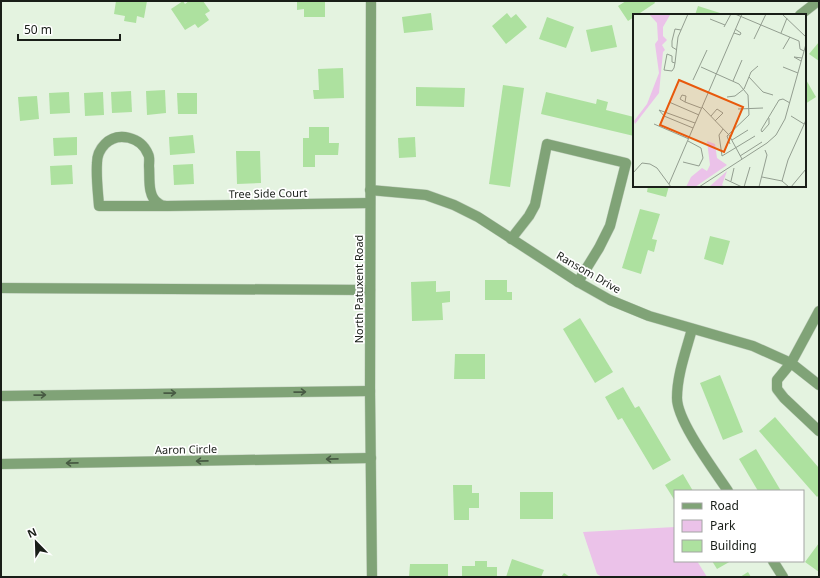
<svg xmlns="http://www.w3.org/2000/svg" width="820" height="578" viewBox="0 0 820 578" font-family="'Noto Sans',sans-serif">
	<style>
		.green { fill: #ebc2e9 }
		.building { fill: #ade19f }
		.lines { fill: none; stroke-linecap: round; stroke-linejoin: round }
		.minor-casing { stroke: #bfcdbc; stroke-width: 11 }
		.minor { stroke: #80a377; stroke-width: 10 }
		.oneway { stroke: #475a43 }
		.labels { text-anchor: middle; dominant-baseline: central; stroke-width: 3.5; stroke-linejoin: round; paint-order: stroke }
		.street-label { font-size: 11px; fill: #191e18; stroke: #fff }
		.inset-road { fill: none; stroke: #939e90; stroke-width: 1 }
		.view { fill: #e8590c; fill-opacity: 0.15; stroke: #e8590c; stroke-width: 2 }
		.inset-edge { fill: none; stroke: #191e18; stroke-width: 2 }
	</style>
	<rect width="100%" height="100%" fill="#e4f3e0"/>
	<!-- green -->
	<polygon class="green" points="675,527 675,561 697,561 707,577 602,577 597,574 583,532"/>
	<!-- building -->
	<g class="building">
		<polygon points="116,1 147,1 144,18 137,16 136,23 124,21 125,16 114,14"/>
		<polygon points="183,1 185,4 189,1 203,1 210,11 205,14 209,20 198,28 195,24 185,30 171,9"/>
		<polygon points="297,1 325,1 325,17 304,17 304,9 297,10"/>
		<polygon points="626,1 654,1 655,3 637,15 634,15 634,17 628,21 618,6"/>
		<polygon points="698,6 720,13 719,15 695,15"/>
		<polygon points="431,13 433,30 404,33 402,17"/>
		<polygon points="507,13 511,18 516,14 527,27 506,44 492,26"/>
		<polygon points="547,17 574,27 566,48 539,39"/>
		<polygon points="612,25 617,47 591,52 586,30"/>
		<polygon points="819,42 819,61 809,54"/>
		<polygon points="343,68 344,98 314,99 313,90 319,90 318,69"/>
		<polygon points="805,78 816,97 805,104"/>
		<polygon points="503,85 524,88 510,187 489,184"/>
		<polygon points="416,87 465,88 464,107 416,106"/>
		<polygon points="165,90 166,113 147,115 146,91"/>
		<polygon points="131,91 132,112 112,113 111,92"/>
		<polygon points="69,92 70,113 50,114 49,93"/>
		<polygon points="103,92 104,115 85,116 84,93"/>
		<polygon points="546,92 596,104 597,99 608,102 606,110 634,117 634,136 541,114"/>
		<polygon points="177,93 197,93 197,114 178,114"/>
		<polygon points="37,96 39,119 20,121 18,97"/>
		<polygon points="309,127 329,127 329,143 339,143 338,155 315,155 315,167 303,167 303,138 309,138"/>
		<polygon points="193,135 195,153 170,155 169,137"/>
		<polygon points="77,137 77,155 54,156 53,138"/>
		<polygon points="415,137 416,157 399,158 398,138"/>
		<polygon points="236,151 260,151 261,183 237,184"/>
		<polygon points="193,164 194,184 174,185 173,165"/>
		<polygon points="72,165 73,184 51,185 50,166"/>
		<polygon points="648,186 669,186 666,197 647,192"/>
		<polygon points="640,209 660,214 652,239 657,240 654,252 648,250 641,274 622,268"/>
		<polygon points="710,236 730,241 723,265 704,259"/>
		<polygon points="485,280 507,280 507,292 512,292 512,300 485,300"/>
		<polygon points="436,281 436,292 450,291 450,302 442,303 443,320 412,321 411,282"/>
		<polygon points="580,318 613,372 595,383 563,329"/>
		<polygon points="455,354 485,354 485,379 454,379"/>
		<polygon points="720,375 743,432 723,440 700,383"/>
		<polygon points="623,387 635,408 639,406 671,460 653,470 622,418 618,420 605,397"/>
		<polygon points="775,417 819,468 819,495 817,497 759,431"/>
		<polygon points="756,449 781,491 758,491 739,459"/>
		<polygon points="683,474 693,491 675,491 675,501 665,485"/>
		<polygon points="453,485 472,485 472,493 479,493 479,508 469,508 469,520 454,520"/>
		<rect x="520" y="492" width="33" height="27"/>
		<polygon points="819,543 819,572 805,562"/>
		<polygon points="512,559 544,570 541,577 506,577"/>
		<polygon points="475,561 487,561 487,567 497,567 497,577 462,577 462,566 475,566"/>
		<polygon points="712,561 731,561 717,569"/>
		<polygon points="410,564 448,564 448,577 409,577"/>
		<polygon points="748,572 751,577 740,577"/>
		<polygon points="564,573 570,577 561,577"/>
	</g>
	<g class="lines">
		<!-- minor casing -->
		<g class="minor-casing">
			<g id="minor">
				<polyline points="371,1 370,391 372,577"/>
				<polyline points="800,15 818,1"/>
				<polyline points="370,190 426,195 454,205 478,217 578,282 610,300 649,316 753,346 791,363 819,385"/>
				<path d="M167 206H99C98 192 96 178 97 163 97 156 99 150 105 144 118 131 141 137 148 154 150 157 149 162 149 166 150 177 147 196 158 203 160 205 164 206 167 206L370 203"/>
				<polyline points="511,239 529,216 535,205 547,144 626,163 610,226 599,248 578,282"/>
				<polyline points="1,288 370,290"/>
				<polyline points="819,311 791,363 777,380 777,389 784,398 819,431"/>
				<path d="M692 329C686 351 677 375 677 398 677 421 714 470 728 491"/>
				<polyline points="1,396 370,391"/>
				<polyline points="1,464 371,458"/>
				<polyline points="773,561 783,577"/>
			</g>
		</g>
		<!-- minor -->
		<use href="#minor" class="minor"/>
	</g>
	<!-- one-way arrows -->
	<defs><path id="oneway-shaft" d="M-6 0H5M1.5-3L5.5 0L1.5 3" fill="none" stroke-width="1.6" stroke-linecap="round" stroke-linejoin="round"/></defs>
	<g class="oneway">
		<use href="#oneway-shaft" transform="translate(300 392) rotate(-1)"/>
		<use href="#oneway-shaft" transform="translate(170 393) rotate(-1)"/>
		<use href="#oneway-shaft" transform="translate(40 395) rotate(-1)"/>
		<use href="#oneway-shaft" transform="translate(332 459) rotate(179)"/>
		<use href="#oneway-shaft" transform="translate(202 461) rotate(179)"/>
		<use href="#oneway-shaft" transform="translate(72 463) rotate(179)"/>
	</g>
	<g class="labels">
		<!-- street labels -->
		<g class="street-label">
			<text transform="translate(268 193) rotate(-1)">Tree Side Court</text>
			<text transform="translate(589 272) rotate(30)">Ransom Drive</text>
			<text transform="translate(358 289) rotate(-90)">North Patuxent Road</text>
			<text transform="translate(186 449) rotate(-1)">Aaron Circle</text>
		</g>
	</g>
	<!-- overview -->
	<g transform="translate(633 14)">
		<rect width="173" height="173" fill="#e4f3e0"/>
		<path d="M16 0 37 1 30 13V22L34 26 29 31 32 36 30 38 26 79 2 110 1 107 14 90 26 59 22 30 25 26 24 9ZM74 127 82 130 84 144 94 151 62 173H53L58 163 69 154 74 157 77 151ZM94 157 89 171 92 173H76Z" fill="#ebc2e9"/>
		<path class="inset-road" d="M102 0 166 27 167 35 171 37M149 0 173 23M77 5 92 11M91 13 98 0M101 19 107 21 108 19 102 15M148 19 154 4M121 25 133 0M150 35 157 23M44 36 39 33V27L42 15 48 16M168 47 161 43 169 44M42 49 39 48V42L34 40 31 56 39 57 41 54 42 49 45 23 55 0M68 53 106 70 115 81 116 101 94 122 97 130M150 53 165 59M116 63 130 78 140 81M60 66 74 36M100 67 109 46M94 83 102 82 111 75 118 58 125 52M36 88 66 101M52 88 47 85 49 81 53 82 52 88 68 94M69 93 96 121 109 145M105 95 130 94M78 102 84 95 90 99 82 107M158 102 171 110M136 104V110L129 118 128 116 146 86 150 85 157 89M21 110 56 125M60 114 31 102 26 96 62 109M90 115 86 121 89 142 122 122M99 126 115 116M107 142 129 128M50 148 66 152 70 144 68 134 55 127M0 159 9 149 17 150 24 154 38 173M129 163 149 167 156 173M92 165 109 173M98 167 101 154M149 167 155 146 173 106M36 170 109 0M66 173 134 129 143 121 152 105 173 30M111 173 117 153M126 173 134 141 132 136M158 173 173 155"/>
		<path class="view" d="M46 66 110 93 91 138 27 111Z"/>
		<rect width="173" height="173" class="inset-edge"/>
	</g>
	<!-- border -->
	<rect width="820" height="578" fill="none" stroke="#191e18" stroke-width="4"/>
	<!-- legend -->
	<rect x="674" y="490" width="130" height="72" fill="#ffffff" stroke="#a3a5a3"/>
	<rect x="682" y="503" width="20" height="6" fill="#80a377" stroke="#a3a5a3"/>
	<text x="710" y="510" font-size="12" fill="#191e18">Road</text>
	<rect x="682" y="520" width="20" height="12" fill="#ebc2e9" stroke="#a3a5a3"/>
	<text x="710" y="530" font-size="12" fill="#191e18">Park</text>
	<rect x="682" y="540" width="20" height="12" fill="#ade19f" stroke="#a3a5a3"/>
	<text x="710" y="550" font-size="12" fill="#191e18">Building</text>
	<!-- north arrow -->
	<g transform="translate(36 542) rotate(337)" stroke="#ffffff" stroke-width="3" paint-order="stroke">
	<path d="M0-3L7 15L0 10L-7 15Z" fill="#191e18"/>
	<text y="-6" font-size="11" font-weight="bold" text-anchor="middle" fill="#191e18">N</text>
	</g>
	<!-- scale -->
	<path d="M18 34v6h102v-6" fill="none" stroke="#191e18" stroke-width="2"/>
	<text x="24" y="34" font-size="12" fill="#191e18" stroke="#ffffff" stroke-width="3" paint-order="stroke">50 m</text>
</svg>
